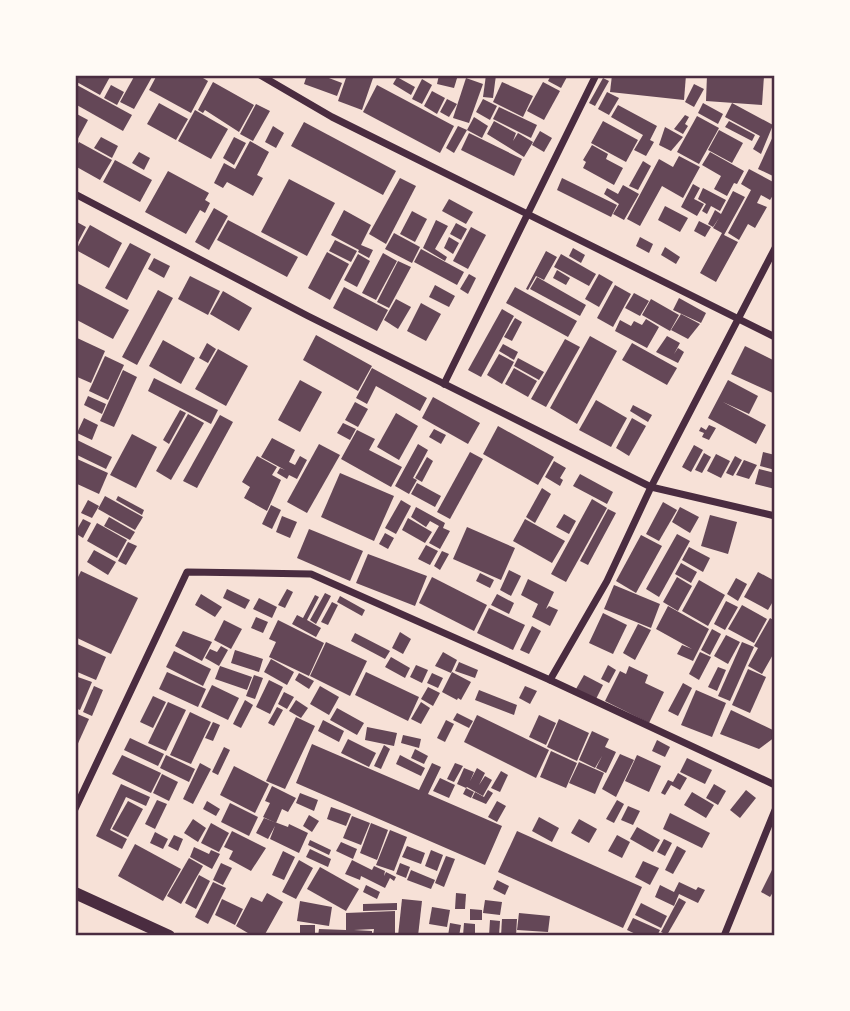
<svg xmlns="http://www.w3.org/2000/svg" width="850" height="1011" viewBox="0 0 850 1011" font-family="'Nunito Sans',sans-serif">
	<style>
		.building { fill: #644757 }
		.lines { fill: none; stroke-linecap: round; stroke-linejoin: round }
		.minor { stroke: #4a2c40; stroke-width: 7 }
		.tertiary { stroke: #4a2c40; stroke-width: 12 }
		.neatline { fill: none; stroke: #4a2c40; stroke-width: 2.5 }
	</style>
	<rect width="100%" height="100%" fill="#f7e1d7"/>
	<!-- building -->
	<g class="building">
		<polygon points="75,75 111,75 100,95 75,81"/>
		<polygon points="135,75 152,77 134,109 120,102"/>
		<polygon points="157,75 198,75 208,81 191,113 149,90"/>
		<polygon points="307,75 321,75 342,83 337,96 304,84"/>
		<polygon points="347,75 374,75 362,110 338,101"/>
		<polygon points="439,75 458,75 454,88 437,84"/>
		<polygon points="486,75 496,75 493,98 483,97"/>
		<polygon points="551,75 568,75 561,88 548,81"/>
		<polygon points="612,75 686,75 684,100 610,92"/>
		<polygon points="707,75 764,76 762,105 706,101"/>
		<polygon points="397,77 415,87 411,95 393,84"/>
		<polygon points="466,78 483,84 469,123 453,118"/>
		<polygon points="603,78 609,81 595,106 589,103"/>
		<polygon points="422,79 432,85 422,104 412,99"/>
		<polygon points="213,82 254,105 239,132 205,110 203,113 198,110"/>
		<polygon points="502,82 533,96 523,117 493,102"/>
		<polygon points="543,82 560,91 544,120 527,111"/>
		<polygon points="75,84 132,115 123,131 75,104"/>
		<polygon points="694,84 704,89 694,107 685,102"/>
		<polygon points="111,85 124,92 117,105 104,98"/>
		<polygon points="377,85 454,126 440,153 363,112"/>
		<polygon points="432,91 445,98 437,114 424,106"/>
		<polygon points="607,92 619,98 609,115 598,109"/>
		<polygon points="447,99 457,104 449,117 440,112"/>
		<polygon points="483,99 497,106 490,120 476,112"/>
		<polygon points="159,103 188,119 176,140 147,124"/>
		<polygon points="703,103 723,114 718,124 698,113"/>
		<polygon points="732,103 773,125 761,154 753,149 760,136 725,117"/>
		<polygon points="256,104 270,111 253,141 240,134"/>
		<polygon points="618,105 657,126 650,140 654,142 646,156 634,150 643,135 611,117"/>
		<polygon points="499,107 537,125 531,138 493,119"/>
		<polygon points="195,110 228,129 211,159 178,141"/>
		<polygon points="75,113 88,120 75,144"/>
		<polygon points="685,115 689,117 685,124 688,126 683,134 674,129"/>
		<polygon points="697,116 719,128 699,164 677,152"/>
		<polygon points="474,117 488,126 482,138 467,130"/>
		<polygon points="494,121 516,133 513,141 518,133 533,142 524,157 487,134"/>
		<polygon points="603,121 638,140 626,162 591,143"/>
		<polygon points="729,121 755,135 752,141 725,127"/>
		<polygon points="304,122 396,171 383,195 291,146"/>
		<polygon points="273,126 284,133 276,148 265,142"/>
		<polygon points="458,126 467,130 454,153 446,148"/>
		<polygon points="665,127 683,137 671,151 659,145"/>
		<polygon points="719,130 743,143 732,163 708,150"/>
		<polygon points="540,131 552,138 544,152 532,145"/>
		<polygon points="775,132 775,172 773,176 758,169"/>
		<polygon points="469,133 522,159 514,176 461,150"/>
		<polygon points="101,137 118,146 112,158 94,148"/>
		<polygon points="234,137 246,143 234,165 223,158"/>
		<polygon points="250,141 269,152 257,175 263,178 253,196 227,182 223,188 214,183 224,163 235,169"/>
		<polygon points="79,142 112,160 100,180 75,166 75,149"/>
		<polygon points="592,145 608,154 606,159 623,168 614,185 583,168 586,162 583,160"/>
		<polygon points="139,152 150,158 144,170 132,163"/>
		<polygon points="710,152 744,171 737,184 734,183 727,196 714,189 721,176 702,165"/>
		<polygon points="679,156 700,167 683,198 662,186 640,226 627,219 659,159 673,167"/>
		<polygon points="115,160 152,180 140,202 103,182"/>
		<polygon points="643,161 651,166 638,190 629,186"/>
		<polygon points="749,169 775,183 775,192 770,200 761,195 757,203 767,207 755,228 748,224 739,240 728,233 751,190 741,184"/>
		<polygon points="168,171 209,193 205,200 210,203 205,213 200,210 186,234 145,212"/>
		<polygon points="400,178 416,186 386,244 369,234"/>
		<polygon points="562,178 617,205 611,217 557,190"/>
		<polygon points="289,179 335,203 307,256 261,232"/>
		<polygon points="693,184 700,188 694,199 704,204 697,216 681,207"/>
		<polygon points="623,185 639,194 624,220 613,214 619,204 604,194 607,188 618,194"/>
		<polygon points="703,188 726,200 720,211 711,206 707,214 702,211 706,204 698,199"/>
		<polygon points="733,191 745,197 724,235 738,242 716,282 700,273 722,233 713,228 719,218 713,227 708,224 715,210 721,214"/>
		<polygon points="449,199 473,212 466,224 442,211"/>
		<polygon points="665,206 688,218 680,232 658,220"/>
		<polygon points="214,208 228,216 209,250 195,242"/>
		<polygon points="344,210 371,225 361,245 373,250 369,258 358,252 359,250 331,235"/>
		<polygon points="412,211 427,219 415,242 400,234"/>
		<polygon points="228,220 298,257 287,277 217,240"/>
		<polygon points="436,220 448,226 435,249 447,257 445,261 423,248"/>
		<polygon points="75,221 86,227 75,248"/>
		<polygon points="699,221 711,227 705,237 694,231"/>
		<polygon points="456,223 467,229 461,240 450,234"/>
		<polygon points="90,225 122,243 109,268 76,250"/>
		<polygon points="471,227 486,235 468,269 453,261"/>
		<polygon points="394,233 420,247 412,263 385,249"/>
		<polygon points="449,237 459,243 453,254 444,248"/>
		<polygon points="640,237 653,244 649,253 636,246"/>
		<polygon points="335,240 357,251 351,262 329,251"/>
		<polygon points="130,243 151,254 127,300 105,288"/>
		<polygon points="665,247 680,257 676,264 661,255"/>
		<polygon points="573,248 585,255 581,263 569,256"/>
		<polygon points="421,249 464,272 457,285 414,262"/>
		<polygon points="546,251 557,257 544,280 536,276 528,290 526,289"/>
		<polygon points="327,252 349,264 330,300 308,288"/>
		<polygon points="383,253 397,261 376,300 362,293"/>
		<polygon points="358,254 370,261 357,287 344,280"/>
		<polygon points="561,254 596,274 589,286 554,267"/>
		<polygon points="154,258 170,266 164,278 148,269"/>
		<polygon points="398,261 411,267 389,308 377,302"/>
		<polygon points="557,270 570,278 566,285 553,278"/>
		<polygon points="469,274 476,278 468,294 460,289"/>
		<polygon points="599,274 613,282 599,307 585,299"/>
		<polygon points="190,276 220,291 208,315 178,299"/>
		<polygon points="537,277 586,305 580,316 530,289"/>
		<polygon points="77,283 129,310 113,339 75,319"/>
		<polygon points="435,285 455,296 449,307 429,297"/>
		<polygon points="615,285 631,294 613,327 597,318"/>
		<polygon points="344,287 388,310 377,331 333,308"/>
		<polygon points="515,287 577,321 568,337 506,303"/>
		<polygon points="158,290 173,298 137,365 122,357"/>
		<polygon points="223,291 252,308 239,331 210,314"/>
		<polygon points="634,293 649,301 640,316 625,308"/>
		<polygon points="679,298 706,313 701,323 673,310"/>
		<polygon points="396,299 411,307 398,329 384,320"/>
		<polygon points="651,299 679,315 670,331 642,315"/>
		<polygon points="421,303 441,314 426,341 407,331"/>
		<polygon points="502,309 514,316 481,377 468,370"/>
		<polygon points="681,314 700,324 688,339 671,330"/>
		<polygon points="515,318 522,322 512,341 504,337"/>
		<polygon points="646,319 659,327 647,348 615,331 620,320 631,326 634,321 642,325"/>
		<polygon points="316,335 372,366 358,391 303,360"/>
		<polygon points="590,336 617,351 577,424 550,408"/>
		<polygon points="667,336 680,343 674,354 678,348 684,352 678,363 656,352"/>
		<polygon points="75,337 105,351 91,383 75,376"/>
		<polygon points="565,339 580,347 546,407 531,399"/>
		<polygon points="163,340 195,358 181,384 149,366"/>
		<polygon points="207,343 216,349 208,363 199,358"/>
		<polygon points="632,343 677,368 667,385 622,360"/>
		<polygon points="503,344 518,352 514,360 499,351"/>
		<polygon points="745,346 775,361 775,394 731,374"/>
		<polygon points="218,349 248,366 226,406 195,389"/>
		<polygon points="499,354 514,362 502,384 487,375"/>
		<polygon points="105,356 124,365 108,400 89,391"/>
		<polygon points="518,358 544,372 539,380 514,366"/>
		<polygon points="372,368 427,398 420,411 376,386 367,404 356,398"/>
		<polygon points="514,368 537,381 528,397 505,384"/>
		<polygon points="123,370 137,377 114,427 100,421"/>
		<polygon points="154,378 218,410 211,424 148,391"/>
		<polygon points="300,380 322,392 300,432 278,420"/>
		<polygon points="728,380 758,396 749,414 723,402 766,425 756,444 708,418"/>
		<polygon points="88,396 106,404 102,414 84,405"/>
		<polygon points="433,397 480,423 468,444 422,418"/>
		<polygon points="596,400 627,418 611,447 579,430"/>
		<polygon points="355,402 368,409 358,427 345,420"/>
		<polygon points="633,405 652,415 648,422 630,411"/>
		<polygon points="180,410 186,413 169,444 163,440"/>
		<polygon points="396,413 418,426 399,460 377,447"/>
		<polygon points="188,414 204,423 171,480 156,471"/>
		<polygon points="220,415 233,422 197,488 183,481"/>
		<polygon points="84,418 98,425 92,440 77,433"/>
		<polygon points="632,418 646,426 629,456 616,448"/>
		<polygon points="343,423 356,429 350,440 337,433"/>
		<polygon points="709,425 716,428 709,440 702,437 704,433 699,431 701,427 706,430"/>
		<polygon points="498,426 554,457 538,485 483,454"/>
		<polygon points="434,429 446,435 441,444 429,437"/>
		<polygon points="357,430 375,439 369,450 402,467 391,487 341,459"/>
		<polygon points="132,434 157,447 136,488 110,475"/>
		<polygon points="272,438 295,450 289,462 295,465 300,456 307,460 297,479 289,475 287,479 277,473 280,468 285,470 261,457"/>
		<polygon points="75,439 112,457 106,469 75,454"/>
		<polygon points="319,444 340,455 307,513 287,502"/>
		<polygon points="418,444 428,450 413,478 417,480 409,494 395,486"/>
		<polygon points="694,445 703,450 691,472 682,467"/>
		<polygon points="470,452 483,459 450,519 437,512"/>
		<polygon points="763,452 775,455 775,470 760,466"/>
		<polygon points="704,453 711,457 702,473 695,470"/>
		<polygon points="716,454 730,461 721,478 707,471"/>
		<polygon points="257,456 277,467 272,475 281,480 267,511 244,498 250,487 242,482"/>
		<polygon points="735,456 742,460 733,476 726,473"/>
		<polygon points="427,457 433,461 422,482 415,478"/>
		<polygon points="75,458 108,473 99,494 75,483"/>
		<polygon points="744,460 757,465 749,479 736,475"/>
		<polygon points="554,461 566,468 560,478 563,480 560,486 545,477"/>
		<polygon points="759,469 775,473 775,489 755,484"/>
		<polygon points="340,473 394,496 374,541 321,517"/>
		<polygon points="580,474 613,492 607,504 573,486"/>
		<polygon points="417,483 441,496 435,507 411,494"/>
		<polygon points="542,488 551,494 535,523 526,517"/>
		<polygon points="105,496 143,517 135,530 98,509"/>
		<polygon points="118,496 144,510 142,515 116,500"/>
		<polygon points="592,499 607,508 566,582 551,574"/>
		<polygon points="88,500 99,506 92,518 81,513"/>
		<polygon points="401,500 411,506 396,534 385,528"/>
		<polygon points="663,502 677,510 659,541 646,534"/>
		<polygon points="271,505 281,510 272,529 262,524"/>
		<polygon points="416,507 445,523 443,528 450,531 440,549 429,543 439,526 430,521 426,527 411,517"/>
		<polygon points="680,507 699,517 690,533 672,522"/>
		<polygon points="608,509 616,513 588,565 580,561"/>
		<polygon points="564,514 576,521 569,534 556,527"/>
		<polygon points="710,515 737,522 728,554 701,546"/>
		<polygon points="282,516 297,522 290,538 276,532"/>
		<polygon points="109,517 135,532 130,540 104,526"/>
		<polygon points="408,518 432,532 425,543 402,530"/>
		<polygon points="83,519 91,523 83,538 75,533"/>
		<polygon points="525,519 565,541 552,563 513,541"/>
		<polygon points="97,523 127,540 117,558 87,541"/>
		<polygon points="467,527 515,548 501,580 453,559"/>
		<polygon points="309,529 363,551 350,581 297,558"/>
		<polygon points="385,533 394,538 388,549 379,544"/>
		<polygon points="677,534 690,541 659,597 646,589"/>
		<polygon points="641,535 662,546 636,593 616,581"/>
		<polygon points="128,542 137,546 126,565 118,561"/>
		<polygon points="426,545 438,551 430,565 418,559"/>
		<polygon points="689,547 710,558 703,572 682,560"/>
		<polygon points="94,550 116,562 108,575 87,562"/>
		<polygon points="442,551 449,554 440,570 434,566"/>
		<polygon points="368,554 427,576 415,606 356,583"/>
		<polygon points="681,563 697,572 691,583 675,574"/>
		<polygon points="509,570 521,576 511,596 500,590"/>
		<polygon points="81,571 138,598 111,654 75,637 75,583"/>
		<polygon points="758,572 775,581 775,598 768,610 744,597"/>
		<polygon points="480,573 494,580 490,588 476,581"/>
		<polygon points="432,577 487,605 474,631 419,603"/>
		<polygon points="677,577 692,586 678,611 663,602"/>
		<polygon points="736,578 747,584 738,601 727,594"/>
		<polygon points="528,579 554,592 546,609 549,606 558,610 550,626 532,617 538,604 521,595"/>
		<polygon points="699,580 725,595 708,626 682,611"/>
		<polygon points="614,585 660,604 651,628 604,609"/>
		<polygon points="227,589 250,600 245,609 223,598"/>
		<polygon points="287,589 293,592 285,608 278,605"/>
		<polygon points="325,593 331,596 316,624 310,620"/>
		<polygon points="201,594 222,607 215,617 195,605"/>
		<polygon points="497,594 514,603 509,614 491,605"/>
		<polygon points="315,595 319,597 307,620 321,628 316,637 292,624 297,615 303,618"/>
		<polygon points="340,596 365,610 362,616 337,602"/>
		<polygon points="259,598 277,607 272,618 253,609"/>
		<polygon points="726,601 738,607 725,630 714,624"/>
		<polygon points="332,602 338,605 328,625 321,622"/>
		<polygon points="742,605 767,619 754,643 728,629"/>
		<polygon points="668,606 709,629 693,661 677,654 682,645 692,649 656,629"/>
		<polygon points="489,608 525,625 513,650 477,633"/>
		<polygon points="603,613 627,625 613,654 589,643"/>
		<polygon points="256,617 268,622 263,633 251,628"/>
		<polygon points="770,618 775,621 775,651 762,674 748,666 758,648 754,646"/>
		<polygon points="224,620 242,629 231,649 214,640"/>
		<polygon points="278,620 324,643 309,676 269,657 276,642 269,639"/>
		<polygon points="638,624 651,630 635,660 623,653"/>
		<polygon points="532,626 541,631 529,654 520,650"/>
		<polygon points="712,629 721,634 710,655 701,650"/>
		<polygon points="183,631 212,642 202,661 175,646"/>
		<polygon points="400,632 411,639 403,654 392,648"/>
		<polygon points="355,633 390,651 385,659 351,641"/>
		<polygon points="726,635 740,642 728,664 714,656"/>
		<polygon points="326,642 367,661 350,696 310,676"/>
		<polygon points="742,642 754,647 730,701 718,696"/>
		<polygon points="75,643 106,657 96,680 75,671"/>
		<polygon points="221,646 228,650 219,666 205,658 210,649 217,652"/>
		<polygon points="235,650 263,659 259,672 231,663"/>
		<polygon points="174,651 211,669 203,686 166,667"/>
		<polygon points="443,652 457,660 451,673 435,666"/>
		<polygon points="700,652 711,657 699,680 689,674"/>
		<polygon points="391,657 410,668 405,678 385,667"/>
		<polygon points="271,659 294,672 287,685 264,672"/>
		<polygon points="459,662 478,670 475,678 455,671"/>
		<polygon points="416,665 428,670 422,683 410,677"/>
		<polygon points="608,665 616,670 609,683 601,679"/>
		<polygon points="220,666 252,677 247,690 215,679"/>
		<polygon points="629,666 648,675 645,683 664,692 649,723 605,701 620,671 626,674"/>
		<polygon points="718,667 726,670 717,691 708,687"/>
		<polygon points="748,669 766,677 750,713 732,705"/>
		<polygon points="167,672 206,689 198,707 159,689"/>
		<polygon points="366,672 419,697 408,721 355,695"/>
		<polygon points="452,672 471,682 461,700 458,698 457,700 442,692"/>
		<polygon points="299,673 314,681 309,689 295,680"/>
		<polygon points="432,673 443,678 438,688 427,683"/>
		<polygon points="254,675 263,678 255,699 246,696"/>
		<polygon points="584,675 603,685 596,699 576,689"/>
		<polygon points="75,676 92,682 80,710 75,708"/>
		<polygon points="269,680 283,687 270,714 256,707"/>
		<polygon points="683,683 692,688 678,716 668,711"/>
		<polygon points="212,685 239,698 228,720 201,707"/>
		<polygon points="94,686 103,690 92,716 83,712"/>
		<polygon points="320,686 339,697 329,715 310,704"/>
		<polygon points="525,686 537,691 530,704 519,698"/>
		<polygon points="428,687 440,693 433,706 421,699"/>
		<polygon points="479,690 517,705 514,715 475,700"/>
		<polygon points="696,690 726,703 712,737 681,725"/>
		<polygon points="284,692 294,697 287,709 278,704"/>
		<polygon points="153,696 166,702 153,728 140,722"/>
		<polygon points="245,700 253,705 241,728 233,724"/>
		<polygon points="296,700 308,708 301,718 289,711"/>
		<polygon points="168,702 186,710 166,751 148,743"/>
		<polygon points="421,702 430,708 421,724 411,719"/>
		<polygon points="277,707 283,710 274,726 268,723"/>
		<polygon points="337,708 364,723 357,735 330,720"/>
		<polygon points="731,710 775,731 775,737 759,749 720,734"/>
		<polygon points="190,712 211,722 191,764 170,755"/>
		<polygon points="75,713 89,719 75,750"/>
		<polygon points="457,713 473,721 469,728 453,720"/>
		<polygon points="477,715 549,750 536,778 464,742"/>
		<polygon points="539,715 556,723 546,745 529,737"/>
		<polygon points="296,717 315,726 285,789 266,781"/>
		<polygon points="559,719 589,733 577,761 547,747"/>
		<polygon points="323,720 344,731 339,742 318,731"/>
		<polygon points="446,720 454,724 445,742 437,738"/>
		<polygon points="213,722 220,725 213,741 205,738"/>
		<polygon points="367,727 397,733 394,746 365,740"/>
		<polygon points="592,731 609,739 605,747 616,752 606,773 596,768 602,756 595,768 579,760"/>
		<polygon points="403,735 421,739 419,748 401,743"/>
		<polygon points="130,738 164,754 158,766 124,750"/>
		<polygon points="348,739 376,753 369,767 341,753"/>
		<polygon points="657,740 670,747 665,757 652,751"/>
		<polygon points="312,744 419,790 432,763 441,767 428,794 502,826 485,865 296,783"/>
		<polygon points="384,745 390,749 381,769 374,766"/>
		<polygon points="224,747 230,750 218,775 212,772"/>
		<polygon points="415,749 428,756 424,764 411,758"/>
		<polygon points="551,751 577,763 566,788 540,777"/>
		<polygon points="620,754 634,760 616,797 602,789"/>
		<polygon points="122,755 161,773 151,793 112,774"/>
		<polygon points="166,755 195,769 189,782 160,768"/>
		<polygon points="400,755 425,768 421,776 396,764"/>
		<polygon points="637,755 661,766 649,792 625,781"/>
		<polygon points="687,758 712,770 705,784 680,772"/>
		<polygon points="579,762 604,773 595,794 569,783"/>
		<polygon points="200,763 211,769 193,804 183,799"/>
		<polygon points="455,763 463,766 454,782 447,779"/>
		<polygon points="234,766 269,784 255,813 220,795"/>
		<polygon points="464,768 474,772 470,781 477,768 485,773 479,785 485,776 492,780 483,796 467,787 466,788 474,792 471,798 463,794 466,788 457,784"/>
		<polygon points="501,771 508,775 500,792 491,788"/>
		<polygon points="678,773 687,778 680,790 671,785 665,795 661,793 668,780 673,782"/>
		<polygon points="162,774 178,782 169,801 153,793"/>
		<polygon points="440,778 455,785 449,798 433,791"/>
		<polygon points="121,784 150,797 146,806 126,797 110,830 127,839 122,849 96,836"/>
		<polygon points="714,784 726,791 718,805 706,798"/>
		<polygon points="272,786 296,798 288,812 282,809 276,823 263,817 270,803 265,801"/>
		<polygon points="488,790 493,793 486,804 472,798 475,792 484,797"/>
		<polygon points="746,790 756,798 740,818 730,810"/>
		<polygon points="692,792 714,805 706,818 684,805"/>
		<polygon points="300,793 318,800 314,811 296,803"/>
		<polygon points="157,800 167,804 155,829 145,824"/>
		<polygon points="617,800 624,804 614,823 606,819"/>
		<polygon points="128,801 143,809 128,837 112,829"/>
		<polygon points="207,801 220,809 216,816 203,809"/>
		<polygon points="497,801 506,806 497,822 488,817"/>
		<polygon points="230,803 258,817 249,836 221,822"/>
		<polygon points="628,806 640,811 633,825 621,820"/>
		<polygon points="331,807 351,814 346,826 327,819"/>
		<polygon points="670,813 710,833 702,848 663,829"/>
		<polygon points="309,815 319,821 312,832 303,826"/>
		<polygon points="352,816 370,823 361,845 343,838"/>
		<polygon points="539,817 559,828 552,842 532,831"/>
		<polygon points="264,818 288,827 289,824 308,833 299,853 270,839 275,826 268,839 256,833"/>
		<polygon points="193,819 206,828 198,842 184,833"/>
		<polygon points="579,819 597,829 589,843 571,833"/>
		<polygon points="211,823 229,833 219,852 201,843"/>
		<polygon points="371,823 388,830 377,860 360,853"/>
		<polygon points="637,827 660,840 653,852 630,839"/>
		<polygon points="390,830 407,837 394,871 376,865"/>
		<polygon points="232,831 266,848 251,871 229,859 233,851 224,847"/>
		<polygon points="517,831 642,887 623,928 498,872"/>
		<polygon points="155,832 168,839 163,849 150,843"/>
		<polygon points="174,835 183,839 178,851 168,846"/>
		<polygon points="617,835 630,842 622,858 608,851"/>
		<polygon points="664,839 672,843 665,856 657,852"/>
		<polygon points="310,840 331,850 329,855 308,845"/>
		<polygon points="341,842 357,849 353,859 336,851"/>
		<polygon points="135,844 181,869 163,901 118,876"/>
		<polygon points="407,846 425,853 421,864 402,857"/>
		<polygon points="677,846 686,851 673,874 665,870"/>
		<polygon points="194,847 209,854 211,850 220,854 212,869 190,857"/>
		<polygon points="310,849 331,859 328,867 306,857"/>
		<polygon points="431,850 443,855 437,871 425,866"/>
		<polygon points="283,851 295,857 284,880 272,875"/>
		<polygon points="446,856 455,859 444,887 435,883"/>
		<polygon points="189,858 203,866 181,904 167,896"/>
		<polygon points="299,860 313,868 296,899 282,892"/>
		<polygon points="352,860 372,870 374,866 385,871 384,876 386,872 396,877 394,881 390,878 385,888 361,876 360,880 345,874"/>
		<polygon points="643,861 659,868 650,885 635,877"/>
		<polygon points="221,863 232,868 223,885 213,880"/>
		<polygon points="400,863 410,867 406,878 396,874"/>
		<polygon points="320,867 359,889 346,911 307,889"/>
		<polygon points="411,870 435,880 431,889 407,880"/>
		<polygon points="772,870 775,872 775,889 770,897 761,892"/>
		<polygon points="199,875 210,881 196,909 185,903"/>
		<polygon points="497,880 509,886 505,895 493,889"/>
		<polygon points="213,882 226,888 208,924 195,917"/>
		<polygon points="679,882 696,890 698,887 705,890 698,903 679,894 674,906 655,897 660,885 674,892"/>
		<polygon points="366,885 380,892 377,899 363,892"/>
		<polygon points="267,893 283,902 264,936 253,936 236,926 251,897 262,902"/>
		<polygon points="456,893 466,894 465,909 455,909"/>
		<polygon points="679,898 686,902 667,935 661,932"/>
		<polygon points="222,899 243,909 235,925 215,915"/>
		<polygon points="402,899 422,901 418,936 398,936"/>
		<polygon points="485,900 502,902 500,915 483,913"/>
		<polygon points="300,901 332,907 329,926 297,921"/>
		<polygon points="397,903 397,910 363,911 363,904"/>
		<polygon points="641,903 667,916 661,928 635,915"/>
		<polygon points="432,907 450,910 447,927 429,924"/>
		<polygon points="470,909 482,910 482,920 470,920"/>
		<polygon points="395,911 395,936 373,936 374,929 354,930 372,931 372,936 318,936 319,929 346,930 346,913"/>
		<polygon points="519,913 550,916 548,932 517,930"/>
		<polygon points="633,918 660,930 657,936 640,936 627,930"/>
		<polygon points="502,919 517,919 516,936 501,936"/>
		<polygon points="490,920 500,921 499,936 489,936"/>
		<polygon points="450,923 461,925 459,936 448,936"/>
		<polygon points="464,923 475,924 475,936 463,936"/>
		<rect x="300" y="925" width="15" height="11"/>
	</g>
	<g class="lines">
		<!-- minor -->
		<g class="minor">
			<polyline points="260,75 332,117 775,337"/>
			<polyline points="75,194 308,316 651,487 775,516"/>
			<polyline points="444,384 596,75"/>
			<polyline points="550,680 607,581 651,487 775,248"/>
			<polyline points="75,809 187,572 311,574 550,680 775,785"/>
			<polyline points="724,936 775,810"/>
		</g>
		<!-- tertiary -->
		<polyline class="tertiary" points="75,893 169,936"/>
	</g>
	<!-- border -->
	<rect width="850" height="1011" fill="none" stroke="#fffaf5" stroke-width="154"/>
	<rect x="77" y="77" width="696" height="857" class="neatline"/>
</svg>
